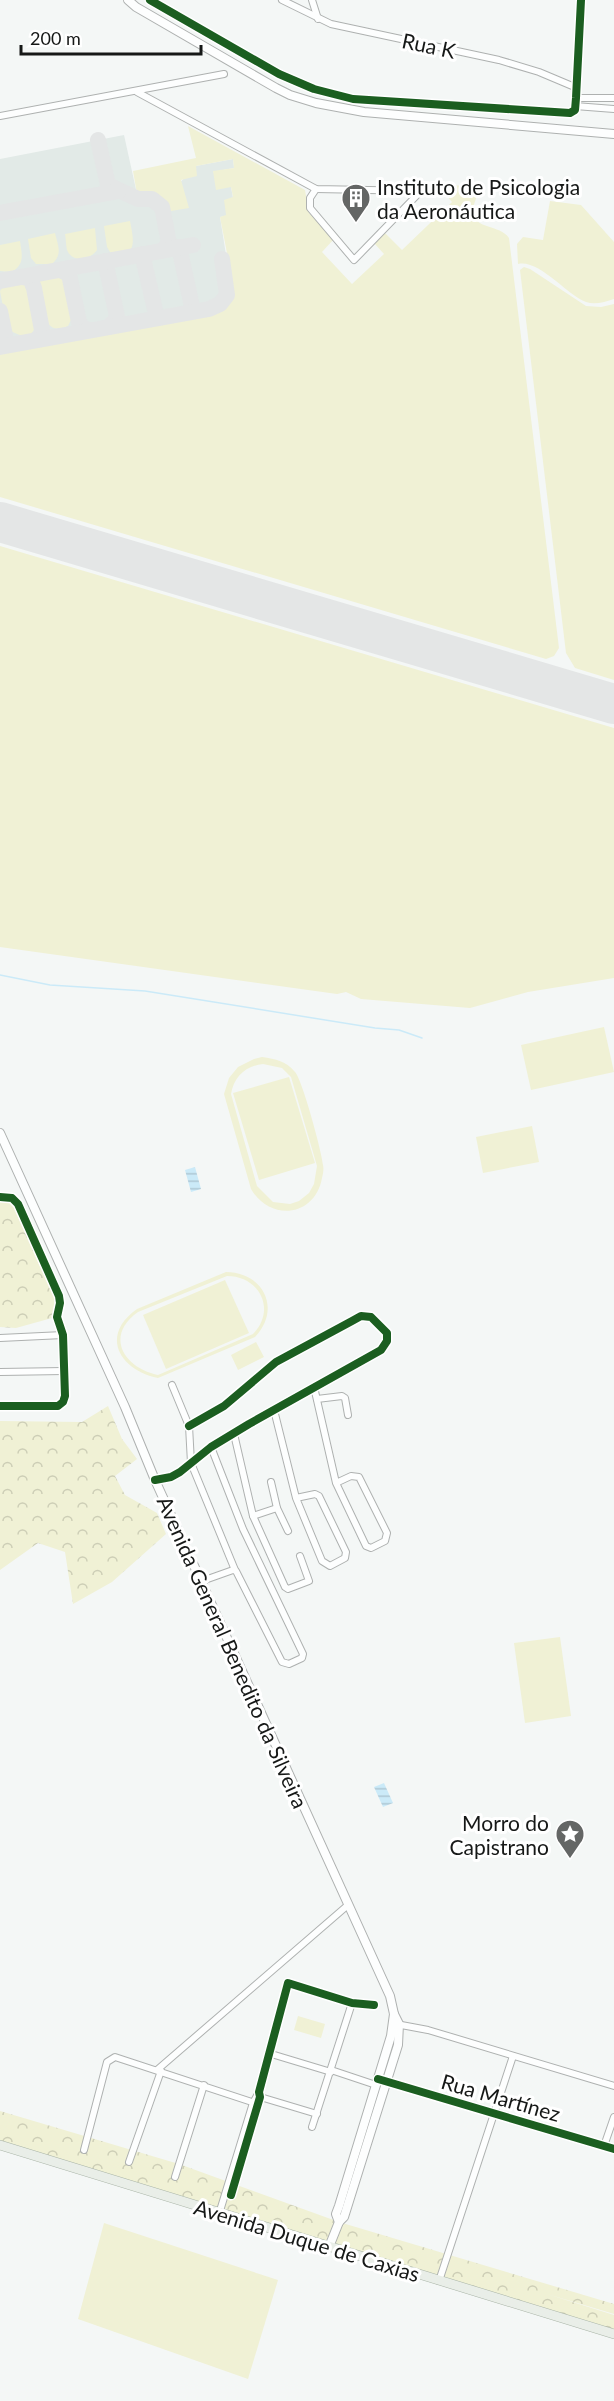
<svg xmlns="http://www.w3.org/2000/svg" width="614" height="2401" viewBox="0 0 614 2401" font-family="Lato,sans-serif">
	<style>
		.built { fill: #e2eae7 }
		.green { fill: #f0f1d5; fill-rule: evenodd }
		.forest { fill: url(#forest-crowns) }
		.water { fill: url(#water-rules) }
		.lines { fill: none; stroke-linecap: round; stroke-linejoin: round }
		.stream { stroke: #cbeaf8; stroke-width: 1.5 }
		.taxiway { stroke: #e4e6e6; stroke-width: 16 }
		.runway { stroke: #e4e6e6; stroke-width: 40 }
		.minor-casing { stroke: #aeb1b0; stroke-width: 8 }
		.secondary-casing { stroke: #aeb1b0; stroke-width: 10 }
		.primary-casing { stroke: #a9b4a7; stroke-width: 10 }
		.minor { stroke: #fdfefe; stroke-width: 6 }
		.secondary { stroke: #fdfefe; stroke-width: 8 }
		.primary { stroke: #e9eee8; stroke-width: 9 }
		.cycleway-casing { stroke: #fff; stroke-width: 11 }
		.cycleway { stroke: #1b5e20; stroke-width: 8 }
		.labels { text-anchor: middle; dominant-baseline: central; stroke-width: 6; stroke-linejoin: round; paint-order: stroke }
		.street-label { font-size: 21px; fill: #161817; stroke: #fff }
		.poi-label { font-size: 21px; fill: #161817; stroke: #fff; text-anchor: start }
	</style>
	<defs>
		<pattern id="forest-crowns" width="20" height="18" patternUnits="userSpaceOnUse" patternTransform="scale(1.5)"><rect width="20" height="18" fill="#f0f1d5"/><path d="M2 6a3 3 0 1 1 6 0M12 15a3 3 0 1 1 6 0" fill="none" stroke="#cdceb6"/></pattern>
		<pattern id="water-rules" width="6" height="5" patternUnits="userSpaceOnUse" patternTransform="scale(1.5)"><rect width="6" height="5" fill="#cbeaf8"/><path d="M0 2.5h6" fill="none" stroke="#aec8d4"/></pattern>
	</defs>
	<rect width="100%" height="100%" fill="#f4f7f6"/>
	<!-- built -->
	<polygon class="built" points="124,135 137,194 147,192 156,194 163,200 196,166 233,159 234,168 213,172 231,187 233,198 226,216 220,217 231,286 230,298 226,305 216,311 0,352 0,159"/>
	<!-- green -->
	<g class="green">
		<path d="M188 126 305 190 309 213 334 239 322 252 352 284 384 254 374 243 385 233 402 250 452 202 439 187C453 182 466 186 477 195 476 200 473 205 473 210 472 230 500 224 509 238L559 648 554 656 546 659 0 497V352L216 311C222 309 227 305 230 299 235 285 223 234 220 217L226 215 224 200 233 197 231 187 216 190 213 171 234 168 233 159 196 166 197 176 181 180 189 208 171 211C162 197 154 191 137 194L133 171 196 158Z"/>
		<path d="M550 201 581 205 614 242V299C605 302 595 305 586 302 567 295 539 259 518 264L517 244 523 237 543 240Z"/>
		<path d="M130 221C134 241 138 259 110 252L107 247 104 226Z"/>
		<path d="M95 228 97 250C90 260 73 264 67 250 66 246 66 239 65 234Z"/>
		<path d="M55 233C58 246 63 254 52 264H36L31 258 28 239Z"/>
		<path d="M20 241C22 255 25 265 11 272L0 271V245Z"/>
		<polygon points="524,267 530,269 586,306 601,307 614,304 614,680 575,668 566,653 520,270"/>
		<path d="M49 273 58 274 65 280 73 316 68 326C47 335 46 319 42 302 41 296 38 289 39 283 41 277 44 276 49 273Z"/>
		<path d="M13 280 21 281 29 287C31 298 37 316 35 327 31 342 14 334 7 328L0 291 6 283Z"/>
		<polygon points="0,546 614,728 614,978 528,992 470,1008 361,999 346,992 337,994 0,947"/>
		<polygon points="604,1027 614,1072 531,1090 521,1045"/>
		<path d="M262 1057C276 1059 286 1061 295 1072 302 1079 322 1152 323 1165 324 1169 323 1174 322 1178 315 1217 270 1222 251 1189L224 1094 229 1078 238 1067 254 1059ZM263 1064 282 1068 291 1077 317 1166 314 1184 309 1193 299 1201 290 1204 273 1202 257 1186 231 1094C234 1077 245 1066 263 1064Z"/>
		<polygon points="289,1077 315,1163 259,1180 233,1093"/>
		<polygon points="532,1126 539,1162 483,1173 476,1137"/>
		<path d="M226 1272C263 1272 282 1309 255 1337L158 1378C120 1370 99 1336 137 1309ZM227 1276C259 1276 277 1309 253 1334L158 1375C124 1368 104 1336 138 1312Z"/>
		<polygon points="225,1280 249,1333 166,1369 143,1315"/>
		<polygon points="256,1342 264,1357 238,1370 231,1355"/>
		<polygon points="560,1637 571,1716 525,1723 514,1643"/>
		<polygon points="298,2016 325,2024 321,2038 294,2030"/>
		<polygon points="104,2223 278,2280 248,2379 78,2319"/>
	</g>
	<!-- forest -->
	<g class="forest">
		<polygon points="0,1202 13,1203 54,1293 55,1304 52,1318 16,1328 0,1327"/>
		<polygon points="108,1406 122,1439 137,1459 115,1476 125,1495 157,1513 166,1534 112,1582 73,1604 65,1552 38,1543 0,1570 0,1421 82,1422"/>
		<polygon points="0,2111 179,2164 339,2222 614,2304 614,2314 547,2294 614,2315 614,2336 0,2144"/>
	</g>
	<!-- water -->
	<g class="water">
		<polygon points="195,1167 201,1189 191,1192 185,1170"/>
		<polygon points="384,1783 393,1803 383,1807 374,1787"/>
	</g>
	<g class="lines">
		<!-- stream -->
		<polyline class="stream" points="0,975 50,985 145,991 375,1028 399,1030 422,1038"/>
		<!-- taxiway -->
		<g class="taxiway">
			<polyline points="98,140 108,185 138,199 152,199 162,207 169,243 163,250"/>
			<polyline points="0,213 119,191"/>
			<polyline points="179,247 193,311"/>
			<polyline points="142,254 157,318"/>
			<polyline points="105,261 117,316 114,322 108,327"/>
			<polyline points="60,270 69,274 79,322 83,328 89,330"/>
			<polyline points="22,277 30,278 34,288 42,330 42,335 36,340"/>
			<polyline points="0,281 193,245"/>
			<polyline points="0,311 7,345"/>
			<polyline points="0,347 209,309 220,304 227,295 222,259"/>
		</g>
		<!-- runway -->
		<polyline class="runway" points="0,522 614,704"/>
		<!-- minor casing -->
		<g class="minor-casing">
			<g id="minor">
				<polyline points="150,0 279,74 314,89 353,99 570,113 575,110 576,98 581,0"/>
				<polyline points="282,0 331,24 499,60 539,72 577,88"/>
				<polyline points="312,0 318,19"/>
				<polyline points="137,92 316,189 421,191"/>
				<polyline points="576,98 614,98"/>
				<polyline points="575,106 614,109"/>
				<polyline points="0,116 224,74"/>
				<polyline points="316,189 310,198 310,208 354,260 421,191"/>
				<polyline points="0,1197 12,1198 18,1204 59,1296 60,1303 57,1317 63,1335 65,1396 63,1402 58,1406 0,1406"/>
				<polyline points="0,1338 63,1335"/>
				<polyline points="0,1372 64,1371"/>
				<polyline points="172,1385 189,1426 191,1463 235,1570"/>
				<polyline points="314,1387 336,1483 366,1546 371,1548 385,1541 387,1533 359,1477 351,1476 336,1483"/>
				<polyline points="317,1399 342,1396 345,1398 348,1415"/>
				<polyline points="274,1410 296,1498 322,1561 330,1566 345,1558 346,1552 319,1496 315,1494 296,1498"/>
				<polyline points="234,1434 253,1516 285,1587 288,1589 309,1581 300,1556"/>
				<polyline points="155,1480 171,1477 180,1472 211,1447 249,1424 381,1350 387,1341 387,1333 371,1317 361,1316 352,1321 276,1362 224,1406 189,1426"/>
				<polyline points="271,1482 277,1508 288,1531"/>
				<polyline points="253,1516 277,1508"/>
				<polyline points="202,1581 233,1570 236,1571 282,1662 289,1664 302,1658 303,1654 243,1529 211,1447"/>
				<polyline points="396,2024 428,2030 614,2086"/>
				<polyline points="268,2053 331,2072"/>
				<polyline points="157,2070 348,1905"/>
				<polyline points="331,2070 376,2085"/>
				<polyline points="384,2081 614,2149"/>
				<polyline points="257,2096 317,2114"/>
				<polyline points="312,2127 352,2003"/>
				<polyline points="604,2146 614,2117"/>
				<polyline points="84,2150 107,2062 115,2057 258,2104"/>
				<polyline points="129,2162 161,2071"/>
				<polyline points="175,2177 204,2085"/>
				<polyline points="231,2195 260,2097 259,2092 288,1983 352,2003 374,2005"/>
				<polyline points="219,2214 253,2103 259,2092"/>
				<polyline points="439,2281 513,2056"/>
			</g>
		</g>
		<!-- secondary casing -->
		<g class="secondary-casing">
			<g id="secondary">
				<polyline points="128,0 136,7 276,88 290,95 316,103 364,112 614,134"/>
				<polyline points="0,1133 125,1407 155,1480 390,1996 394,2014 391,2036 339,2206 336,2214 339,2222"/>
				<polyline points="329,2247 339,2222 344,2217 398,2045 399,2024 394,2014"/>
			</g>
		</g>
		<!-- primary casing -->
		<g class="primary-casing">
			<polyline id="primary" points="0,2145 614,2334"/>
		</g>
		<!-- minor -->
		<use href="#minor" class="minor"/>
		<!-- secondary -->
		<use href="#secondary" class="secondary"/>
		<!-- primary -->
		<use href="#primary" class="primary"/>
		<!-- cycleway casing -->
		<g class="cycleway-casing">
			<g id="cycleway">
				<polyline points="150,0 279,74 314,89 353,99 570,113 575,110 576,98 581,0"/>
				<polyline points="0,1197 12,1198 18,1204 59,1296 60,1303 57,1317 63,1335 65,1396 63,1402 58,1406 0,1406"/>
				<polyline points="155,1480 171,1477 180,1472 211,1447 249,1424 381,1350 387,1341 387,1333 371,1317 361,1316 352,1321 276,1362 224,1406 189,1426"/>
				<polyline points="378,2079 614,2149"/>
				<polyline points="231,2195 260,2097 259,2092 288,1983 352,2003 374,2005"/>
			</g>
		</g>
		<!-- cycleway -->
		<use href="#cycleway" class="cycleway"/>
	</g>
	<!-- icons -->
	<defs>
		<g id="building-pin" transform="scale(1.5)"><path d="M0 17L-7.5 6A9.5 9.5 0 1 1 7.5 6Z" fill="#646665" stroke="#fff"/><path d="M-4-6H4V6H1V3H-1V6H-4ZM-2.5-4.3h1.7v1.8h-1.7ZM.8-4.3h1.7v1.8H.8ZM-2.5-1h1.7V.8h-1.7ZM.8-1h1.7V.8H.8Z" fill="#fff"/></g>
		<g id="sight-pin" transform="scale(1.5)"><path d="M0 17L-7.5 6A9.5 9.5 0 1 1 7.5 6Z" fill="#646665" stroke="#fff"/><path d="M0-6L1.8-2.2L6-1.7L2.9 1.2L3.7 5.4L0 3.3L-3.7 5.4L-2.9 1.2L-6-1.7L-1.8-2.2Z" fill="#fff"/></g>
	</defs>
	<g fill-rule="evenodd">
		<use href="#building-pin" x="356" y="198"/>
		<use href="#sight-pin" x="570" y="1834"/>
	</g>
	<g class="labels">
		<!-- street labels -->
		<g class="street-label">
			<text transform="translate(429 45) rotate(12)">Rua K</text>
			<text transform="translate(233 1652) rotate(66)">Avenida General Benedito da Silveira</text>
			<text transform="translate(501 2097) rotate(16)">Rua Martínez</text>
			<text transform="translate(307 2240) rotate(17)">Avenida Duque de Caxias</text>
		</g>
		<!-- poi labels -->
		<g class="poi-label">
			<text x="377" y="186">Instituto de Psicologia<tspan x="377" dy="24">da Aeronáutica</tspan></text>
			<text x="549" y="1822" text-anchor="end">Morro do<tspan x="549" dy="24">Capistrano</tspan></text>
		</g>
	</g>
	<!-- scale -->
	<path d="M21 45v9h180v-9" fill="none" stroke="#161817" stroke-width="3"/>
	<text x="30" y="45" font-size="18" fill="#161817" stroke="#ffffff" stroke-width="4.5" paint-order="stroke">200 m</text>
</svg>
